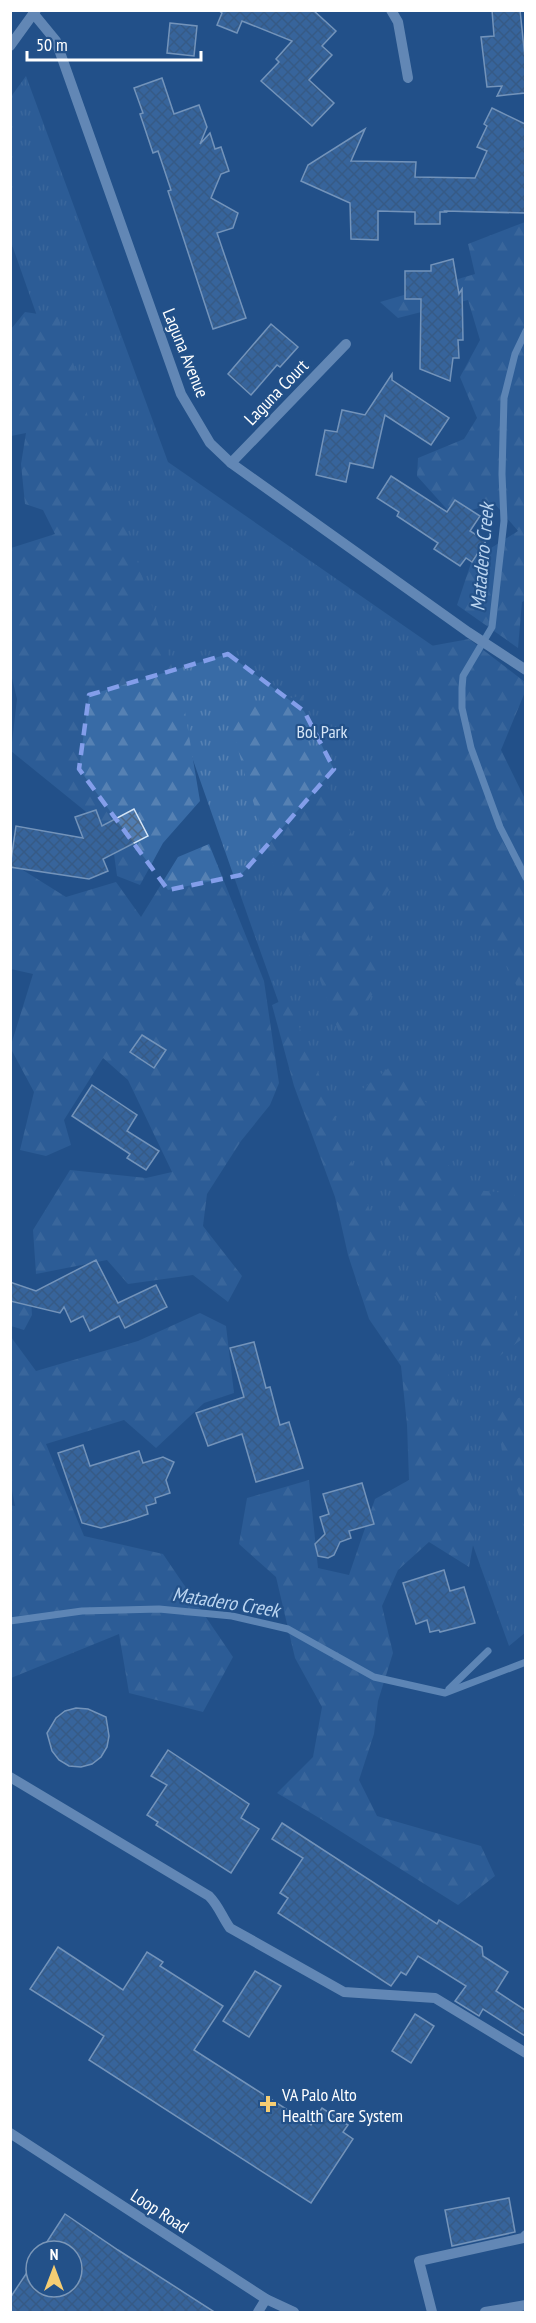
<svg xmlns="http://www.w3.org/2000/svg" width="536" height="2323" viewBox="0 0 536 2323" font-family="'PT Sans Narrow',sans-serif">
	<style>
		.grass { fill: url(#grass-tufts) }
		.forest { fill: url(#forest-firs) }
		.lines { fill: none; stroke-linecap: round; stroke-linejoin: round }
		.stream { stroke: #a4c6eb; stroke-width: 7 }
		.building { fill: url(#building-cross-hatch); stroke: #d4e5f7; stroke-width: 1.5 }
		.minor { stroke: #b0cbea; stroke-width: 10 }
		.marked { fill: none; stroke: #839eea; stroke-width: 4.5; stroke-dasharray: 12 8; stroke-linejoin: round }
		.poi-dot { fill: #f5cd73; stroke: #235189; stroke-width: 2 }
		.labels { text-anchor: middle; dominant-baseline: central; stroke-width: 4.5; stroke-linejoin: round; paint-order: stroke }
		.street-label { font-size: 18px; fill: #fff; stroke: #235189 }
		.park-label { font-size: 18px; fill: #d4e5f7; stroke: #235189 }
		.poi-label { font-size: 18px; fill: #fff; stroke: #235189; text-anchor: start }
		.water-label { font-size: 20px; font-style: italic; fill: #bbd5f1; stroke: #235189 }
	</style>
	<defs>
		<pattern id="grass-tufts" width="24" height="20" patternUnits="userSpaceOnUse" patternTransform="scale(1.5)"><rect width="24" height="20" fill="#386ba6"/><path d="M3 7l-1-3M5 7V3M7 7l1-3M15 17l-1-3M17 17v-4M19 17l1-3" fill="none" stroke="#5681b3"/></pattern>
		<pattern id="forest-firs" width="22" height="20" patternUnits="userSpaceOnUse" patternTransform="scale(1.5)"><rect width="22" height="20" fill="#386ba6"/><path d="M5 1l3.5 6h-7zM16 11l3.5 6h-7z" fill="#5681b3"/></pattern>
		<pattern id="building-cross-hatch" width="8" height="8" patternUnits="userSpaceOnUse" patternTransform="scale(1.5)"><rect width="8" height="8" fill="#507db2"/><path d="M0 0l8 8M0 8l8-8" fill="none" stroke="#4e6784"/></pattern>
	</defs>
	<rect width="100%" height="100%" fill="#235189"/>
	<!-- grass -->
	<polygon class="grass" points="26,76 168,462 459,664 526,940 526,1632 509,1646 252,928 11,242 10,98"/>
	<!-- forest -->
	<g class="forest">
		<polygon points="10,189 21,216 11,233 10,233"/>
		<polygon points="525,222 526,386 524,391 526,395 526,600 522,602 518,648 457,605 472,560 518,531 494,503 453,516 417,476 418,458 464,439 477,418 460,377 480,340 468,300 398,318 380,302 475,274 468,244"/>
		<polygon points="25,312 58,317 71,355 99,458 124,521 183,700 200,801 163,843 140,885 117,876 111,832 11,751 17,699 10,670 11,548 55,534 43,510 25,504 21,464 26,433 11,436 11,329"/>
		<polygon points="469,639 525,682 525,692 501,750 525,799 525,1003 504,960 443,895 421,808 408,733 420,648"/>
		<polygon points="304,695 300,731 360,851 390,889 363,921 385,977 341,1038 319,977 282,893 246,779 227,708 262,705"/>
		<polygon points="209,844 264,981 279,1083 270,1105 241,1141 207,1194 203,1226 242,1276 228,1302 193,1275 128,1284 107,1260 36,1274 33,1230 70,1170 146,1178 172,1172 128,1080 103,1058 64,1120 71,1145 46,1156 20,1150 34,1092 11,1049 11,1045 33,974 11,969 10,862 66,897 116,882 141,917 178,857"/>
		<polygon points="287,998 318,1072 409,1315 446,1367 468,1436 476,1529 469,1567 429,1542 398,1570 382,1606 393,1653 378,1701 374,1734 359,1780 377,1816 481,1846 495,1876 458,1905 321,1819 277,1793 313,1757 322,1707 295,1658 276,1577 239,1544 247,1498 309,1480 318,1568 349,1575 375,1499 409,1480 407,1425 401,1366 369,1319 348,1255 335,1197 294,1086 272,1005"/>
		<polygon points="396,1062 430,1108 446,1162 467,1189 514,1194 525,1228 513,1289 522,1339 489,1364 454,1323 424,1276 360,1091"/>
		<polygon points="10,1291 31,1298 32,1315 24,1330 11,1326"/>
		<polygon points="200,1313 226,1326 234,1393 204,1403 156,1448 124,1420 46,1444 84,1536 163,1554 233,1657 203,1712 129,1693 119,1634 11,1678 10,1505 15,1506 10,1480 11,1337 36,1371 138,1341"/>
		<polygon points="525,1396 526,1557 524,1558 522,1503 502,1451 495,1405"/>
	</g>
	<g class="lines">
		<!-- stream -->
		<g class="stream">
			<polyline points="526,331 515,354 504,398 502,474 504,521 492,627 463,676 462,688 462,708 471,748 500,827 526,878"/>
			<polyline points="10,1621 82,1611 159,1609 232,1616 288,1629 374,1677 445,1693 526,1662"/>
			<polyline points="449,1689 488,1651"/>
		</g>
	</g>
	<!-- building -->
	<g class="building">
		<polygon points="218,10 313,10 336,31 322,46 332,55 309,80 334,103 312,126 261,81 279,62 276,59 292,41 242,21 237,33 217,25 222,13"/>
		<polygon points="492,10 520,10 525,58 525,93 497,96 502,86 487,87 481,37 494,36"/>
		<polygon points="170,23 197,26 194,56 167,53"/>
		<polygon points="162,78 174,114 199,105 207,127 200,144 210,133 215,149 221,147 229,171 221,174 211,198 238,213 233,228 217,233 246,318 213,329 168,191 171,190 158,151 153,153 140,114 143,113 134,88"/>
		<polygon points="492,108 525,124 525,213 445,211 446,212 440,212 440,224 415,224 415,212 378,211 378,240 351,239 350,203 301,181 308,165 365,129 351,161 416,162 415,177 475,178 487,151 477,147 487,126 484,124"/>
		<polygon points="453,259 459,294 462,289 463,340 458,340 459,358 453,358 450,381 420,369 421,299 405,299 405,271 431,271 431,265"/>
		<polygon points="271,324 298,347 280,367 277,365 251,395 228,374"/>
		<polygon points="392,374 392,380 449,418 431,445 385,415 373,468 350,463 346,482 316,475 325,430 337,432 342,410 365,415"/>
		<polygon points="391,476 447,512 455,500 480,516 470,531 486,541 472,562 466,558 460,566 434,549 438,543 397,516 399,512 377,498"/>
		<polygon points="134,809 148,836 103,859 108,871 89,879 10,867 16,826 83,838 75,817 96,810 102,826"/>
		<polygon points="142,1035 166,1050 154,1068 130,1052"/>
		<polygon points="92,1085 137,1115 127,1131 159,1151 146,1170 127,1158 130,1154 72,1116"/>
		<polygon points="96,1260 118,1303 156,1285 167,1307 125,1328 119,1316 90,1331 83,1316 71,1322 64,1307 60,1313 10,1301 10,1282 36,1291"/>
		<polygon points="254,1342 266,1388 270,1387 280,1425 289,1422 303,1468 256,1482 242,1434 208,1446 196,1413 244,1397 230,1348"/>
		<polygon points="83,1445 90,1466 139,1451 143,1463 163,1457 174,1462 166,1480 170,1493 155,1498 156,1503 146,1506 148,1514 127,1521 101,1528 82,1523 58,1453"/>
		<polygon points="362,1483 374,1524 349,1531 351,1538 340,1542 334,1555 328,1558 318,1556 315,1544 325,1534 320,1517 329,1514 323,1494"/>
		<polygon points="444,1570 450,1591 464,1587 475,1623 440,1632 439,1630 430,1632 427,1620 416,1624 403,1583"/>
		<polygon points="76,1708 88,1709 106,1717 109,1736 107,1747 101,1757 92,1764 81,1767 69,1766 59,1760 52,1751 47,1733 56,1718 65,1711"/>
		<polygon points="168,1750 249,1804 241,1818 259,1829 231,1873 156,1825 158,1822 147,1815 167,1785 151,1776"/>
		<polygon points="282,1823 437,1924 439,1920 482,1947 483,1956 508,1972 496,1991 525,2010 525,2036 483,2009 479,2016 455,2001 466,1986 418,1956 406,1975 401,1972 391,1986 278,1913 288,1898 280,1893 303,1858 272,1839"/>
		<polygon points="58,1947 123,1990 147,1952 163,1962 160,1966 223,2006 194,2050 311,2125 322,2108 348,2125 343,2132 353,2139 311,2203 89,2060 104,2036 30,1989"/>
		<polygon points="255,1971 281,1986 249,2037 223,2021"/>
		<polygon points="415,2014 434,2026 411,2063 392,2051"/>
		<polygon points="509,2198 515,2232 452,2246 445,2210"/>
		<polygon points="65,2214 118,2250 216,2313 10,2313 10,2298 36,2259 36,2287 72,2287 72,2251 41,2251"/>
	</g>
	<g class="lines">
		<!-- minor -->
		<g class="minor">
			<polyline points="391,10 398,22 408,78"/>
			<polyline points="33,13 56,41 181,394 210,443 231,463 468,632 526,670"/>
			<polyline points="10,46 36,10"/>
			<polyline points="231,463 346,344"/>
			<path d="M10 1777 209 1896C219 1906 222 1917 230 1928L344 1992 435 1998 526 2053"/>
			<polyline points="10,2133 266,2299 294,2312"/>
			<polyline points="258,2312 266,2299"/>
			<polyline points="432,2312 419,2261 523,2238 526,2235"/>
			<polyline points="485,2312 526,2305"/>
		</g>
	</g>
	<!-- marked area -->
	<path d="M0 0H536V2323H0ZM228 654 304 711 334 769 241 875 168 890 79 769 89 695Z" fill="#235189" fill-opacity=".55" fill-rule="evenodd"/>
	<path class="marked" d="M228 654 304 711 334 769 241 875 168 890 79 769 89 695Z"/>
	<!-- markers -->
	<path class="poi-dot" d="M265 2095h6v6h6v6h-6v6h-6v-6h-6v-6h6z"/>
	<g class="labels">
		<!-- street labels -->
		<g class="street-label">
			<text transform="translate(186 353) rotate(68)">Laguna Avenue</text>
			<text transform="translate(276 392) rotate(-46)">Laguna Court</text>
			<text transform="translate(160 2211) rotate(33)">Loop Road</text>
		</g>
		<!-- park labels -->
		<g class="park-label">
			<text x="322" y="731">Bol Park</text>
		</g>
		<!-- poi labels -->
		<g class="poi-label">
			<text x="282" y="2094">VA Palo Alto<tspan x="282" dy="21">Health Care System</tspan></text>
		</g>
		<!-- water labels -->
		<g class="water-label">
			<text transform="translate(482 557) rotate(-85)">Matadero Creek</text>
			<text transform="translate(226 1602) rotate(9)">Matadero Creek</text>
		</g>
	</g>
	<!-- border -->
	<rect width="536" height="2323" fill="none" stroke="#ffffff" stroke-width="24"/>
	<!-- north arrow -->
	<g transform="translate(54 2269)"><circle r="28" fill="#235189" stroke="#7b97b8" stroke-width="1.5"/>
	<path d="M0-4.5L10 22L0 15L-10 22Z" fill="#f5cd73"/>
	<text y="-9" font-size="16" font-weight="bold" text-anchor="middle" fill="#ffffff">N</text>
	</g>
	<!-- scale -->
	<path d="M27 51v9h174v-9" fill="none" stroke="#ffffff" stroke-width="3"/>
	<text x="36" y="51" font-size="18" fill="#ffffff" stroke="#235189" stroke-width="4.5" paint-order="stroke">50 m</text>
</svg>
